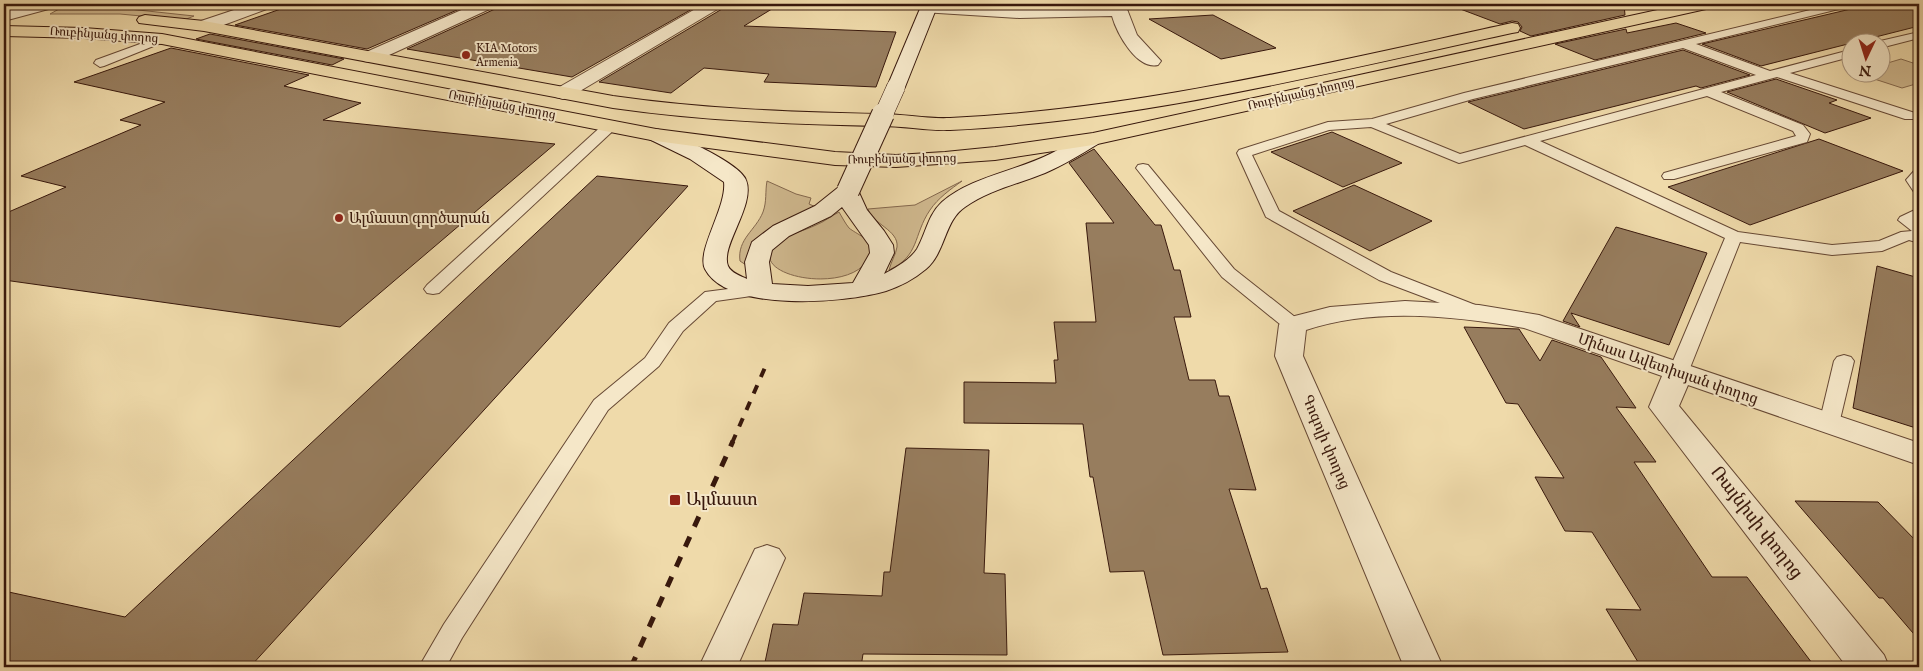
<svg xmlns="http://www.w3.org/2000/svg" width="1923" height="671" viewBox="0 0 1923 671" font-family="'IM FELL English','Noto Serif Armenian',serif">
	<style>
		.green { fill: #d0b98f; stroke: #84684e }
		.building { fill: #977d5e; stroke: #38180c }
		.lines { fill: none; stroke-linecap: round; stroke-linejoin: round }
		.lane-casing { stroke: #664834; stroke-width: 2 }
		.street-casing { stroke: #664834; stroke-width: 2 }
		.secondary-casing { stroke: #38180c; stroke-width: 2 }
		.primary-casing { stroke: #38180c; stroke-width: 2 }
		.lane { fill: #f5e7c8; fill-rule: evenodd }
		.street { fill: #f5e7c8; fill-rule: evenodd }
		.secondary { fill: #f5e7c8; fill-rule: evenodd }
		.primary { fill: #efdaaa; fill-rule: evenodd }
		.rail-far1 { stroke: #38180c; stroke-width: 4; stroke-dasharray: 9 9; stroke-linecap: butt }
		.rail { stroke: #38180c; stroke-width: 5; stroke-dasharray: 11 11; stroke-linecap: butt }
		.secondary-bridge-far1-casing { stroke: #38180c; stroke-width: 19; stroke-linecap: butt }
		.secondary-bridge-casing { stroke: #38180c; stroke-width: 24; stroke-linecap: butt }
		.secondary-bridge-far1 { stroke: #f5e7c8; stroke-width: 18 }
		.secondary-bridge { stroke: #f5e7c8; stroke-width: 22 }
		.poi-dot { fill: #8f2418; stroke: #f5e7c8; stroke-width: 2 }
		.labels { text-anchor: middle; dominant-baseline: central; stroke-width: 4; stroke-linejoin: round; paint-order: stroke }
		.far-street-label { font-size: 12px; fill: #38180c; stroke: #f5e7c8 }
		.far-poi-label { font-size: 12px; fill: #38180c; stroke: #f5e7c8; text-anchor: start }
		.poi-label { font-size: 15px; fill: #38180c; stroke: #f5e7c8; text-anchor: start }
		.street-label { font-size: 15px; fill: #38180c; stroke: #f5e7c8 }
		.near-poi-label { font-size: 18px; fill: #38180c; stroke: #f5e7c8; text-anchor: start }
		.near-street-label { font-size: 18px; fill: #38180c; stroke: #f5e7c8 }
	</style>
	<rect width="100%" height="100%" fill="#efdaaa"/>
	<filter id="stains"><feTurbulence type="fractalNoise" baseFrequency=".004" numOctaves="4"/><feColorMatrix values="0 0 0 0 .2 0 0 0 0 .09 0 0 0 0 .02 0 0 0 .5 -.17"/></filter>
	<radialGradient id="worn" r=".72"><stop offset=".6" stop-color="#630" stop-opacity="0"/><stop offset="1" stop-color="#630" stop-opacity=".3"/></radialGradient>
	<!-- green -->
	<g class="green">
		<polygon points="59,9 129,9 194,16 184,20 120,14 50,14"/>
		<polygon points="1901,59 1919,65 1919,83 1902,88 1856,73 1880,72 1881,65"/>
		<path d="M767 181 796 194 811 198 809 204 816 207 763 234 758 238 746 265 740 261C737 239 756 230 763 212 767 201 765 192 767 181Z"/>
		<path d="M962 181C951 189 938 198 930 210 913 235 920 256 889 270 891 262 896 254 897 247 899 230 872 224 868 209L915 205Z"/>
		<path d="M839 212C842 217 845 223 849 228 856 234 874 240 871 252 860 300 733 276 780 241 791 233 804 231 816 225 824 222 831 216 839 212Z"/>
	</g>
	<!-- building -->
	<g class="building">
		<polygon points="295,4 471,4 367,49 235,25"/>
		<polygon points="498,4 701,4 572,77 407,49 495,9"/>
		<polygon points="725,4 780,4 744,26 896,32 876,87 764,82 769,74 704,68 671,93 599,82 722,9"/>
		<polygon points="1456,4 1624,4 1625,15 1531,36 1520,31 1522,27 1518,22 1512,21 1500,24 1455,7"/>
		<polygon points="1872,4 1909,4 1911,8 1919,10 1919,26 1761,66 1702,44"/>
		<polygon points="1213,15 1276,48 1221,59 1149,19"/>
		<polygon points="1676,23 1706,33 1595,60 1555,44 1626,29 1627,33"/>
		<polygon points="210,34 344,59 332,65 196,39"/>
		<polygon points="171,48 309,75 284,86 361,103 323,120 555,144 340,327 4,280 4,214 66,187 21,176 141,125 120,120 165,102 74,82"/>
		<polygon points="1683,50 1750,75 1701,88 1696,86 1524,129 1468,102"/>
		<polygon points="1776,79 1837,100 1829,103 1871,118 1825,133 1727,92"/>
		<polygon points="1332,132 1402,163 1343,187 1271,152"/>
		<polygon points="1819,139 1903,171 1750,225 1668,187"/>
		<polygon points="1094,149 1155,225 1161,225 1174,270 1180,270 1191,317 1174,317 1189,380 1215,380 1219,396 1229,396 1256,490 1229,489 1261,589 1267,588 1288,652 1163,655 1144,571 1110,572 1093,477 1090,477 1083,424 964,423 964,382 1056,383 1054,360 1058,360 1054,322 1096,322 1086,223 1114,223 1069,163"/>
		<polygon points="597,176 688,186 250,667 4,667 4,591 125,617"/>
		<polygon points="1354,185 1432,221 1370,251 1293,211"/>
		<polygon points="1616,227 1707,253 1669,345 1571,313 1580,327 1563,321"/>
		<polygon points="1877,266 1919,278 1919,429 1853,408"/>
		<polygon points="1464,327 1519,329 1540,361 1552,340 1601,357 1636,408 1616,407 1656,462 1634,462 1712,577 1747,577 1815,667 1641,667 1606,609 1641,610 1592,532 1565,531 1535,477 1564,478 1518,404 1506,403"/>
		<polygon points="906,448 989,450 984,573 1005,574 1007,655 863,654 861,667 764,667 773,624 798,625 804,593 882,596 884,572 890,572"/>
		<polygon points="1795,501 1878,502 1919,544 1919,640 1883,598 1879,598"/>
	</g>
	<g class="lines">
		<!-- lane casing -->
		<g class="lane-casing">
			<g id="lane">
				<path d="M1835 4H1852L1851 6 1696 44 1770 71 1850 50V57L1790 73 1915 113 1917 116 1915 119H1905L1777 77 1721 92 1803 125 1810 134 1807 142 1674 179H1664L1662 176 1664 173 1796 136 1793 131 1707 96 1540 141 1738 232 1832 245 1879 241 1901 232 1912 231 1898 220 1900 217 1919 208V219L1917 220 1919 222V243L1909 240 1882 251 1832 255 1740 242 1688 373 1685 377 1678 379 1671 377 1668 373 1725 238 1525 145 1459 163 1371 127 1329 130 1252 155 1279 211 1391 272 1483 308 1486 312 1483 316 1477 317 1379 280 1266 217 1237 153 1239 150 1328 122 1372 119 1464 93ZM1683 48 1756 75 1460 154 1386 124 1473 99Z"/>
				<polygon points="1911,4 1919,4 1919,8 1912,6"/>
				<polygon points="1919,32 1919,38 1884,47 1880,48 1880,42 1876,42"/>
				<polygon points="162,36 166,37 168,39 166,41 104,66 100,67 94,63 96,60"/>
				<polygon points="611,121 616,122 618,125 616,128 439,293 433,294 427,293 424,289 427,285 606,122"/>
				<polygon points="1143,164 1148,165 1234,269 1300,321 1302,325 1300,329 1293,331 1286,329 1222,277 1136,168 1138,165"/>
				<polygon points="1919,170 1919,194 1914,192 1906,180 1914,171"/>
				<polygon points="759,285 765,286 768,290 765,294 716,301 683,331 659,366 608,410 462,638 446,667 419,667 444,624 594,400 645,358 669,323 705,292"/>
				<polygon points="1844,355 1851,357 1854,361 1839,424 1836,429 1829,431 1822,429 1819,424 1834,361 1837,357"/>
			</g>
		</g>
		<!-- street casing -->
		<g class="street-casing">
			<g id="street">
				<polygon points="32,4 58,4 56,7 4,21 4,11"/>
				<polygon points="252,4 274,4 272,7 210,30 198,30 196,26 198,22"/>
				<polygon points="475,4 496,4 494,7 376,61 370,62 364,61 361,57 364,53"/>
				<polygon points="704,4 723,4 721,7 570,97 563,99 556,97 554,93 556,89"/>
				<path d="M928 4 1019 8 1110 6 1109 4H1125L1137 35 1161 61 1158 65C1137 70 1117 34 1112 16L1019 18 922 12 920 9 922 6Z"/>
				<path d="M1405 301 1479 305 1539 315 1919 443V465L1688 385 1679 406 1884 655 1889 667H1847L1649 407 1662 376 1524 328C1454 316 1375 307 1306 330L1303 356 1443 667H1404L1275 356 1279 325 1283 319 1330 307Z"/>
				<polygon points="767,545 779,549 785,558 737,667 699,667 755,549"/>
			</g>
		</g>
		<!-- secondary casing -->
		<g class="secondary-casing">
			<g id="secondary">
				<polygon points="922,4 938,4 905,87 903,91 896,93 889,91 887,87"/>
				<path d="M656 129C674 133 740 163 746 180 756 205 720 246 728 266 731 273 741 276 747 279L745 262 752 242 773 226 815 206 840 186 848 184 856 186 867 210 884 231 893 245 894 253 884 274C895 268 910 260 917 249 926 233 928 215 942 202 971 177 1016 171 1050 154 1065 147 1081 131 1098 136L1101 140 1098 144C1081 154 1064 165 1045 173 1018 184 989 190 965 207 944 221 946 252 926 269 914 279 901 286 886 291 846 303 728 313 705 269 696 251 727 207 724 182L690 159 649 139 646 135 649 131ZM842 207 869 245 870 253 853 283 808 286 772 284 769 262 772 250 789 236 831 216Z"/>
			</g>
		</g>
		<!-- primary casing -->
		<g class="primary-casing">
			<g id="primary">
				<polygon points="1685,4 1714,4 1712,7 1706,9 1093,145 995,160 896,167 835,165 656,141 162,44 84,38 4,36 4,26 84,28 162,34 656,129 835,152 896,155 945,152 995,147 1093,133"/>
				<path d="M145 15 204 21 613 96C703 109 791 112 882 114 904 114 926 119 950 118 1140 109 1327 63 1512 23L1518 24 1520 28 1518 32 1512 33C1327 73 1140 121 950 130 927 131 905 126 882 126 790 124 704 121 613 108L204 31 139 23 137 20 139 17Z"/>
			</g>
		</g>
		<!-- lane -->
		<use href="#lane" class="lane"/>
		<!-- street -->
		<use href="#street" class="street"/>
		<!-- secondary -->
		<use href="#secondary" class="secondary"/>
		<!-- primary -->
		<use href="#primary" class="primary"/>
		<!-- rail-far1 -->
		<polyline class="rail-far1" points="732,443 767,363"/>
		<!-- rail -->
		<polyline class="rail" points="631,667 733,441"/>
		<!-- secondary-bridge-far1 casing -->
		<g class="secondary-bridge-far1-casing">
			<polyline id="secondary-bridge-far1" points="883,116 896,87"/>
		</g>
		<!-- secondary-bridge casing -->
		<g class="secondary-bridge-casing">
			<polyline id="secondary-bridge" points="848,191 883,114"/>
		</g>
		<!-- secondary-bridge-far1 -->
		<use href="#secondary-bridge-far1" class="secondary-bridge-far1"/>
		<!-- secondary-bridge -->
		<use href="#secondary-bridge" class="secondary-bridge"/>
	</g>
	<!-- markers -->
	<g class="poi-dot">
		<circle cx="466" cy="55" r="5"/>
		<circle cx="339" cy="218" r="5"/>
		<rect x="669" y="494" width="12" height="12" rx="2.5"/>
	</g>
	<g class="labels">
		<!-- far-street labels -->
		<g class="far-street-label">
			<text transform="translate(104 35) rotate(4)">Ռուբինյանց փողոց</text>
			<text transform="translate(1301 94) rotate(-13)">Ռուբինյանց փողոց</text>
			<text transform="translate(502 105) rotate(11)">Ռուբինյանց փողոց</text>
			<text transform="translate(902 159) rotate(-1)">Ռուբինյանց փողոց</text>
		</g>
		<!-- far-poi labels -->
		<g class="far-poi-label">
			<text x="476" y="48">KIA Motors<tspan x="476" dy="14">Armenia</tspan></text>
		</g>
		<!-- poi labels -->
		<g class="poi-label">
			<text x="349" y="218">Ալմաստ գործարան</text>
		</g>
		<!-- street labels -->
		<g class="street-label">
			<text transform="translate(1668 369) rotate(19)">Մինաս Ավետիսյան փողոց</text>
			<text transform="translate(1326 442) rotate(67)">Գոգոլի փողոց</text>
		</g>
		<!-- near-poi labels -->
		<g class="near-poi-label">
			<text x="686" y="500">Ալմաստ</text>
		</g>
		<!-- near-street labels -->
		<g class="near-street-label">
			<text transform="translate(1756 523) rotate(52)">Ռայնիսի փողոց</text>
		</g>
	</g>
	<!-- margin -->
	<rect width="1923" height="671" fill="none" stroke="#efdaaa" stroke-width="20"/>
	<rect x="5" y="5" width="1913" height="661" fill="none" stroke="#38180c" stroke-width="2.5"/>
	<rect x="10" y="10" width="1903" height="651" fill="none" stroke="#38180c"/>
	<!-- north arrow -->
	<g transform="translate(1866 58) rotate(184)"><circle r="24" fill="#f5e7c8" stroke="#a9947d"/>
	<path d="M0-4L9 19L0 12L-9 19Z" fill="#8f2418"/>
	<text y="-8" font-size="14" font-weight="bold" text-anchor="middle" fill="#38180c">N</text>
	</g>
	<rect width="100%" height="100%" filter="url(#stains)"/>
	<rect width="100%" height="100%" fill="url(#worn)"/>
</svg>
